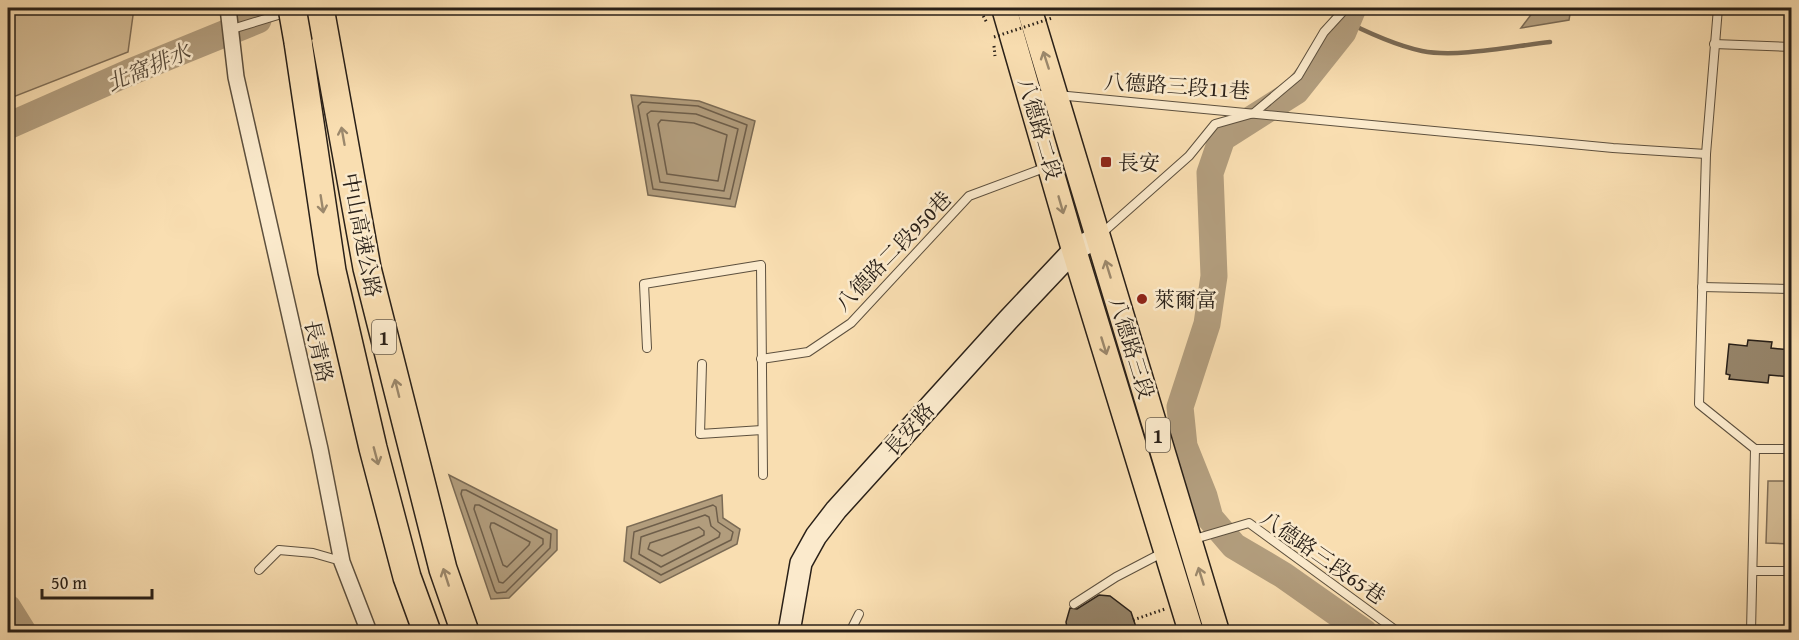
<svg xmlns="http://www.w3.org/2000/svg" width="1799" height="640" viewBox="0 0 1799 640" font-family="'Gentium Book Plus','Noto Serif TC',serif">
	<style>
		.green { fill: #d6be97; stroke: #806f58; stroke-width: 1.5 }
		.water { fill: #b29d7d; stroke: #7b6b55; stroke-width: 1.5 }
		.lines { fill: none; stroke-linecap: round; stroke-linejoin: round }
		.shore { stroke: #6e5e4a; stroke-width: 1.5 }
		.stream { stroke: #7b6b55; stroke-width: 4.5 }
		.river { stroke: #b29d7d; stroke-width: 27 }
		.building { fill: #958368; stroke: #292018; stroke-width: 1.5 }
		.lane-casing { stroke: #5d503e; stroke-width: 10 }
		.street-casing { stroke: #5d503e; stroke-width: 18 }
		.secondary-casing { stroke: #292018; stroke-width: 24 }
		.primary-casing { stroke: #292018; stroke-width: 27 }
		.highway-casing { stroke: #292018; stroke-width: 30 }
		.path { stroke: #292018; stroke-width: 3; stroke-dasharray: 1.5 3; stroke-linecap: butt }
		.lane { stroke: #fbeacc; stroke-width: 8 }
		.street { stroke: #fbeacc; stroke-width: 15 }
		.secondary { stroke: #fbeacc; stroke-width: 21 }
		.primary { stroke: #f9deb1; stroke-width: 24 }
		.highway { stroke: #f9deb1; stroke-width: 27 }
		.highway-bridge-casing { stroke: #292018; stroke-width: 30; stroke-linecap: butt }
		.path-bridge { stroke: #292018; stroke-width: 3; stroke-dasharray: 1.5 3; stroke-linecap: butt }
		.highway-bridge { stroke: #f9deb1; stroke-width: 27 }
		.oneway { stroke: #9b886c }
		.poi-dot { fill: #8f2418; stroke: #fbeacc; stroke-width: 2 }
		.labels { text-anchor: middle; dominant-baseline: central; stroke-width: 5; stroke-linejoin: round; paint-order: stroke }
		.shield { fill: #fbeacc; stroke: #685d4e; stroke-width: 1.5 }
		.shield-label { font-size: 20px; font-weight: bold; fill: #292018 }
		.street-label { font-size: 21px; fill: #292018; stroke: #fbeacc }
		.poi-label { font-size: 21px; fill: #292018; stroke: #fbeacc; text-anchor: start }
		.water-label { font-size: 22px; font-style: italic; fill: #594c3b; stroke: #fbeacc }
	</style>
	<rect width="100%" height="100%" fill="#f9deb1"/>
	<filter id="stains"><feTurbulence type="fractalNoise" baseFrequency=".00333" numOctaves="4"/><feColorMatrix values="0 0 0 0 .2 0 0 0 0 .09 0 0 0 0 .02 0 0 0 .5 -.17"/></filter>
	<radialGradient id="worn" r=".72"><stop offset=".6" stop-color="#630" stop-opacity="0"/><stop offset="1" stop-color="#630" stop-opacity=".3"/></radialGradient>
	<!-- green -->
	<g class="green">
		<polygon points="8,8 134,8 128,52 8,99"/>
		<polygon points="1768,481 1791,481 1791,544 1766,543"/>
	</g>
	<!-- water -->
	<g class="water">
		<polygon points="1536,8 1571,8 1569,20 1521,28"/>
		<polygon points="631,95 699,101 755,121 735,207 648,195"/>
		<polygon points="449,475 557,530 557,550 509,598 491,599"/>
		<polygon points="722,495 723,518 740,529 737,544 660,583 624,561 627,527"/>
	</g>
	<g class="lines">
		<!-- shore -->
		<g class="shore">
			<polygon points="642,102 698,106 747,125 730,199 653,189 638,106"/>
			<polygon points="651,111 696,114 738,129 724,191 660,182 647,114"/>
			<polygon points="661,120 694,123 727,135 718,181 667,174 658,124"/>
			<polygon points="462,490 466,490 551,534 550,548 506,592 497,593 495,591 461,494"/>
			<polygon points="475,505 479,505 543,539 543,544 503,583 499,582 474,509"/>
			<polygon points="713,505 716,507 718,522 733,532 731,540 661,575 631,558 634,532"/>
			<polygon points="705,515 709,517 711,526 720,533 719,537 661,567 639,554 641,537"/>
			<polygon points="491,523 494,523 530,542 529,545 507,567 503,565 490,527"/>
			<polygon points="699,527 704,531 704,535 662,556 648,549 650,543"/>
		</g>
		<!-- stream -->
		<path class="stream" d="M1337 17C1362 30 1394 45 1422 51 1457 58 1513 46 1550 42"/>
		<!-- river -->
		<g class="river">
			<polyline points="1353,8 1343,32 1296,91 1222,138 1210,173 1214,276 1207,324 1180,407 1184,446 1204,496 1210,518 1234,546 1283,575 1364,632"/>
			<polyline points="8,126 128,73 258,20"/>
			<polyline points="8,608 23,632"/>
		</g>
	</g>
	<!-- building -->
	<g class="building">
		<polygon points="1748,340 1772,342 1771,348 1791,350 1791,377 1769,375 1768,383 1729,379 1730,375 1726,374 1729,344 1747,346"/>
		<polygon points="1099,595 1110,596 1131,612 1138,633 1068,633 1066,622 1070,608 1077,609"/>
	</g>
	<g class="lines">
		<!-- lane casing -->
		<g class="lane-casing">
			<g id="lane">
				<polyline points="1718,8 1706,154 1699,404 1755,449 1751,632"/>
				<polyline points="229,30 288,12"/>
				<polyline points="1714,44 1792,47"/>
				<polyline points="1032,95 1057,95 1613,148 1706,154"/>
				<polyline points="1101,234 1189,156 1215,124 1254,113 1298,76 1324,32 1346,8 1381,8"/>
				<polyline points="1702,287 1792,289"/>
				<polyline points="647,348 644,284 761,265 763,475"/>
				<polyline points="761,359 808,352 851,323 969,196 1047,167"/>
				<polyline points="702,364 700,434 762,430"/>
				<polyline points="1755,449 1792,449"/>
				<polyline points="1191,540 1249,523 1398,632"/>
				<polyline points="259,570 279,550 313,553 341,561"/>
				<polyline points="1753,571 1792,571"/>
				<polyline points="1074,604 1116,577 1162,553"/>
				<polyline points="850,632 859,614"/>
			</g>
		</g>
		<!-- street casing -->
		<g class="street-casing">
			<polyline id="street" points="228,8 236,77 320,449 342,562 369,632"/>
		</g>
		<!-- secondary casing -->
		<g class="secondary-casing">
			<polyline id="secondary" points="789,632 801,563 816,536 836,510 1008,320 1074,250 1098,237"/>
		</g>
		<!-- primary casing -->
		<g class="primary-casing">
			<g id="primary">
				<polyline points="1004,8 1074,250 1191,632"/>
				<polyline points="1029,8 1217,632"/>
			</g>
		</g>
		<!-- highway casing -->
		<g class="highway-casing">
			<g id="highway">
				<polyline points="320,8 367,268 443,569 465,632"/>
				<polyline points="298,42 332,271 373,448 407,577 427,632"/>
			</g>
		</g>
		<!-- path -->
		<g class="path">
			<polyline points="979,8 987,23"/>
			<polyline points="994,46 995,56"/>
			<polyline points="1133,620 1165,609"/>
		</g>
		<!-- lane -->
		<use href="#lane" class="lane"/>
		<!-- street -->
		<use href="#street" class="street"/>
		<!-- secondary -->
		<use href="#secondary" class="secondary"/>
		<!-- primary -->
		<use href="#primary" class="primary"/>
		<!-- highway -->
		<use href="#highway" class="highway"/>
		<!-- highway-bridge casing -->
		<g class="highway-bridge-casing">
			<polyline id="highway-bridge" points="292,8 298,42"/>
		</g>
		<!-- path-bridge -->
		<polyline class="path-bridge" points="994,37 1052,18"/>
		<!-- highway-bridge -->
		<use href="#highway-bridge" class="highway-bridge"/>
	</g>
	<!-- one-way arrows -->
	<defs><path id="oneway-shaft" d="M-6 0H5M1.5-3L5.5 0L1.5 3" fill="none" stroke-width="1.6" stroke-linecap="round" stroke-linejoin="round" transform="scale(1.5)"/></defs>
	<g class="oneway">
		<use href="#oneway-shaft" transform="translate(1046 60) rotate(-108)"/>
		<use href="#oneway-shaft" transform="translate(343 136) rotate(-100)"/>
		<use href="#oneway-shaft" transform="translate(322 204) rotate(81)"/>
		<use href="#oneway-shaft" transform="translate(1061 205) rotate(74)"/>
		<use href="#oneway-shaft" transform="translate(1108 269) rotate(-107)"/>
		<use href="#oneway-shaft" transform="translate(1104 346) rotate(73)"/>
		<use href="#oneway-shaft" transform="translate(397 388) rotate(-104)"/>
		<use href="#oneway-shaft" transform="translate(376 456) rotate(75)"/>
		<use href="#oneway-shaft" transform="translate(1201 576) rotate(-107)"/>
		<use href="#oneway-shaft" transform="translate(446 577) rotate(-108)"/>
	</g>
	<!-- markers -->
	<g class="poi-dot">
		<rect x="1100" y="156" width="12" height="12" rx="3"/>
		<circle cx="1142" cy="299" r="6"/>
	</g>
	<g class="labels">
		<!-- shield labels -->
		<g class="shield">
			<rect x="372" y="320" width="24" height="34" rx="4.5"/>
			<rect x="1146" y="418" width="24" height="34" rx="4.5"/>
		</g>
		<g class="shield-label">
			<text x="384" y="337">1</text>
			<text x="1158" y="435">1</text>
		</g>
		<!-- street labels -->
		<g class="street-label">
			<text transform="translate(1177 86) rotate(4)">八德路三段11巷</text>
			<text transform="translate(1040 129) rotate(74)">八德路二段</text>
			<text transform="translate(362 235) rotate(79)">中山高速公路</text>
			<text transform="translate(893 251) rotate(-46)">八德路二段950巷</text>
			<text transform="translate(1132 348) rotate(73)">八德路三段</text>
			<text transform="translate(319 351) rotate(77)">長青路</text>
			<text transform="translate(909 429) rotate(-48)">長安路</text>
			<text transform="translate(1323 557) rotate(35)">八德路三段65巷</text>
		</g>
		<!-- poi labels -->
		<g class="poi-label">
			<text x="1118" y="162">長安</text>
			<text x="1154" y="299">萊爾富</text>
		</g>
		<!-- water labels -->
		<g class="water-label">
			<text transform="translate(148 67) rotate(-23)">北窩排水</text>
		</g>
	</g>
	<!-- margin -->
	<rect width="1799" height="640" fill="none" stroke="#f9deb1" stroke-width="30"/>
	<rect x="9" y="9" width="1781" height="622" fill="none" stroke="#292018" stroke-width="3"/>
	<rect x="15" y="15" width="1769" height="610" fill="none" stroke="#292018" stroke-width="1.5"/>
	<!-- scale -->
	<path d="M42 589v9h110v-9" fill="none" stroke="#292018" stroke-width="3"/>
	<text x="51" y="589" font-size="18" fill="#292018" stroke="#fbeacc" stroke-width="4.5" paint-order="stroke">50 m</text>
	<rect width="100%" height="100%" filter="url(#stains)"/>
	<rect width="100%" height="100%" fill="url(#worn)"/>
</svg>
